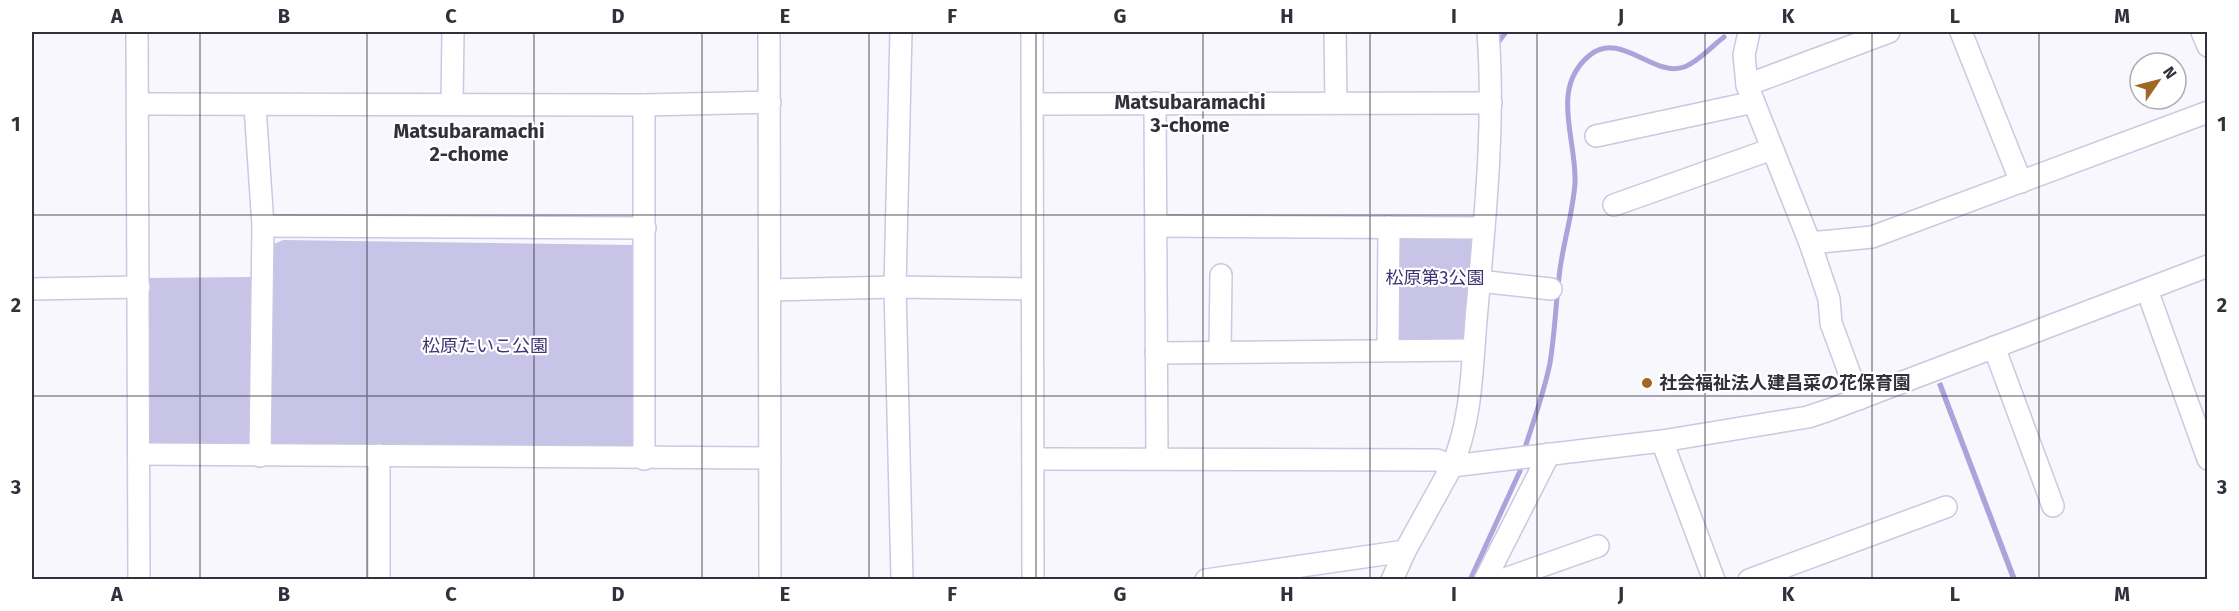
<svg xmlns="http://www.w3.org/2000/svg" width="2239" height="611" viewBox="0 0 2239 611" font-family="'Fira Sans','Noto Sans JP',sans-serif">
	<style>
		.green { fill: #c8c4e7 }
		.water { fill: #aba4db }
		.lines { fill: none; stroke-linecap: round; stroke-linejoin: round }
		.stream { stroke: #aba4db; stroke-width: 5 }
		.minor-casing { stroke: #cac8e2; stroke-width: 24 }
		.minor { stroke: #fff; stroke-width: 21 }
		.grid { fill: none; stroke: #32313b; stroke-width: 1.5; stroke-opacity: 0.55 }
		.poi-dot { fill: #a06725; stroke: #fff; stroke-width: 2 }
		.labels { text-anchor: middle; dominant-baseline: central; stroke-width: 4.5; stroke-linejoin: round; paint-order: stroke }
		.park-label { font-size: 18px; fill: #403273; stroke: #fff }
		.poi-label { font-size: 18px; font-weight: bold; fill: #32313b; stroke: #fff; text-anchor: start }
		.neighbourhood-label { font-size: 20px; font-weight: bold; fill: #32313b; stroke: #fff }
		.neatline { fill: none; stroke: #32313b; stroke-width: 2 }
		.grid-label { font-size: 20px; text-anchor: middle; font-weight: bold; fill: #32313b }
	</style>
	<rect width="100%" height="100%" fill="#f8f7fd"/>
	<!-- green -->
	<g class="green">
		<polygon points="1478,235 1467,343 1404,345 1395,337 1395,237"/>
		<polygon points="283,240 632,245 634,450 280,448 266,440 267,247"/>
		<polygon points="253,277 254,446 146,446 144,278"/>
	</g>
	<!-- water -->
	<polygon class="water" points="1942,382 2017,579 2011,579 1937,384"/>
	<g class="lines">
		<!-- stream -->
		<g class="stream">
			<polyline points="1496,45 1506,32"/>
			<path d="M1524 451C1533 422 1544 393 1550 363 1555 332 1556 300 1560 269 1564 240 1573 212 1575 183 1577 139 1549 88 1590 55 1620 30 1654 78 1684 67 1698 62 1713 45 1724 37"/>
			<polyline points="1470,580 1520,471"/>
		</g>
		<!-- minor casing -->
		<g class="minor-casing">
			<g id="minor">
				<polyline points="137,32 139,580"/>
				<polyline points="769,32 770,580"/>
				<polyline points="901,32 895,287 902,580"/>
				<polyline points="1032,32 1033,580"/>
				<polyline points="1335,32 1336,102"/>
				<polyline points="1961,32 2021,182"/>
				<polyline points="2202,32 2208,46"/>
				<polyline points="1747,85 1744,55 1749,32"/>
				<polyline points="452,103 453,32"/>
				<polyline points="1155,103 1157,458"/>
				<polyline points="139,104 644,105 770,102"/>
				<polyline points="1033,104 1491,103"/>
				<polyline points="255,106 263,226 260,456"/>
				<polyline points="1596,136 1754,102"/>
				<polyline points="1614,205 1772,149"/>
				<polyline points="263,226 645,228"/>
				<polyline points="1156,226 1484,228"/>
				<polyline points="1810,243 1872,237 2208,112"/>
				<polyline points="1479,281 1551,289"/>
				<polyline points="32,289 139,287"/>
				<polyline points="770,290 895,287 1032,289"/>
				<polyline points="2147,290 2208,459"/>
				<polyline points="1994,347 2053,506"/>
				<polyline points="1388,350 1389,227"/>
				<polyline points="1220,352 1221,275"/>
				<polyline points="1156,353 1473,350"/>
				<polyline points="1859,399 1831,323 1829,299 1810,243 1747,85 1889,32"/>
				<polyline points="1662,441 1714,580"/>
				<polyline points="140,454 770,458"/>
				<polyline points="644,459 644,105"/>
				<polyline points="1033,459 1437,460 1452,466 1662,441 1808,417 1829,410 2208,266"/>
				<polyline points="379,580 379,455"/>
				<polyline points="1206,580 1405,551"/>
				<path d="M1392 580 1405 551 1452 466C1473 418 1472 360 1477 309 1485 217 1495 124 1488 32"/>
				<polyline points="1485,580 1549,454"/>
				<polyline points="1502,580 1598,546"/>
				<polyline points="1749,580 1946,507"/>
			</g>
		</g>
		<!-- minor -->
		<use href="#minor" class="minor"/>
	</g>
	<!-- grid -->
	<path class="grid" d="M200 32V580M367 32V580M534 32V580M702 32V580M869 32V580M1036 32V580M1203 32V580M1370 32V580M1537 32V580M1705 32V580M1872 32V580M2039 32V580M32 215H2208M32 396H2208"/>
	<!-- markers -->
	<circle class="poi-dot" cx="1647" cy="383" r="6"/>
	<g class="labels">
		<!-- park labels -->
		<g class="park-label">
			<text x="1435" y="278">松原第3公園</text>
			<text x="485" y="346">松原たいこ公園</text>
		</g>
		<!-- poi labels -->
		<g class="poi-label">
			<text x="1659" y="383">社会福祉法人建昌菜の花保育園</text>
		</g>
		<!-- neighbourhood labels -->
		<g class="neighbourhood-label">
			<text x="1190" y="102">Matsubaramachi<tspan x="1190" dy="23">3-chome</tspan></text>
			<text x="469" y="131">Matsubaramachi<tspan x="469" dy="23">2-chome</tspan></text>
		</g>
	</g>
	<!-- border -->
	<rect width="2239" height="611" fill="none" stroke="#ffffff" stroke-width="66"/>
	<!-- north arrow -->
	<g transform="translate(2158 81) rotate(55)"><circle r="28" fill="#ffffff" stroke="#adadb1" stroke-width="1.5"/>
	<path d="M0-4.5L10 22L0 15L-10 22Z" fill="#a06725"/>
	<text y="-9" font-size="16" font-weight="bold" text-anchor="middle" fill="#32313b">N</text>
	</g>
	<rect x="33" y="33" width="2173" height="545" class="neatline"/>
	<g class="grid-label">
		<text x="117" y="23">A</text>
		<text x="284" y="23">B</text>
		<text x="451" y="23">C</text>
		<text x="618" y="23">D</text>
		<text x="785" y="23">E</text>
		<text x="952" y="23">F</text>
		<text x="1120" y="23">G</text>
		<text x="1287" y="23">H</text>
		<text x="1454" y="23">I</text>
		<text x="1621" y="23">J</text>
		<text x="1788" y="23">K</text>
		<text x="1955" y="23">L</text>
		<text x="2122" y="23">M</text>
		<text x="16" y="131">1</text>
		<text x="2222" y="131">1</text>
		<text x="16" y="312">2</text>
		<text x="2222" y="312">2</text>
		<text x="16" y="494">3</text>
		<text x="2222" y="494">3</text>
		<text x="117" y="601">A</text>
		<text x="284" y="601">B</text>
		<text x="451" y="601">C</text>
		<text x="618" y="601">D</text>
		<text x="785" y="601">E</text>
		<text x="952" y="601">F</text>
		<text x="1120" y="601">G</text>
		<text x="1287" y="601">H</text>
		<text x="1454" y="601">I</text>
		<text x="1621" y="601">J</text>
		<text x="1788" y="601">K</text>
		<text x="1955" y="601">L</text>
		<text x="2122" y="601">M</text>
	</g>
</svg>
